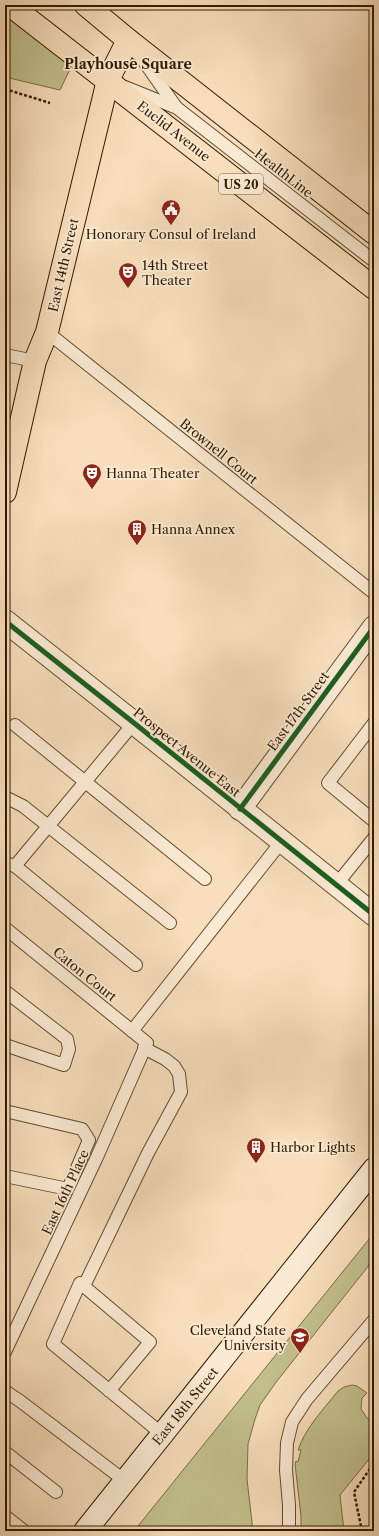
<svg xmlns="http://www.w3.org/2000/svg" width="379" height="1536" viewBox="0 0 379 1536" font-family="'Libre Caslon Text',serif">
	<style>
		.green { fill: #c2c08d; stroke: #7a6d46 }
		.lines { fill: none; stroke-linecap: round; stroke-linejoin: round }
		.service-casing { stroke: #634b2f; stroke-width: 14 }
		.minor-casing { stroke: #634b2f; stroke-width: 24 }
		.tertiary-casing { stroke: #634b2f; stroke-width: 24 }
		.secondary-casing { stroke: #311a00; stroke-width: 24 }
		.primary-casing { stroke: #311a00; stroke-width: 24 }
		.path { stroke: #311a00; stroke-width: 2.5; stroke-dasharray: 3 2; stroke-linecap: butt }
		.service { stroke: #faead3; stroke-width: 12 }
		.minor { stroke: #faead3; stroke-width: 22 }
		.tertiary { stroke: #faead3; stroke-width: 22 }
		.secondary { stroke: #faead3; stroke-width: 22 }
		.primary { stroke: #f8debc; stroke-width: 22 }
		.cycleway-casing { stroke: #faead3; stroke-width: 8 }
		.cycleway { stroke: #1b5e20; stroke-width: 5 }
		.labels { text-anchor: middle; dominant-baseline: central; stroke-width: 3.5; stroke-linejoin: round; paint-order: stroke }
		.shield { fill: #faead3; stroke: #6d583f; stroke-width: 1 }
		.shield-label { font-size: 12px; font-weight: bold; fill: #311a00 }
		.street-label { font-size: 13px; fill: #311a00; stroke: #faead3 }
		.poi-label { font-size: 13px; fill: #311a00; stroke: #faead3; text-anchor: start }
		.neighbourhood-label { font-size: 14px; font-weight: bold; fill: #311a00; stroke: #faead3 }
	</style>
	<rect width="100%" height="100%" fill="#f8debc"/>
	<filter id="stains"><feTurbulence type="fractalNoise" baseFrequency=".005" numOctaves="4"/><feColorMatrix values="0 0 0 0 .2 0 0 0 0 .09 0 0 0 0 .02 0 0 0 .5 -.17"/></filter>
	<radialGradient id="worn" r=".72"><stop offset=".6" stop-color="#630" stop-opacity="0"/><stop offset="1" stop-color="#630" stop-opacity=".3"/></radialGradient>
	<!-- green -->
	<g class="green">
		<polygon points="5,13 72,65 60,90 5,77"/>
		<polygon points="374,1233 374,1259 277,1381 260,1405 255,1419 248,1444 247,1479 253,1531 134,1531"/>
		<path d="M352 1385 357 1386 367 1393 362 1398 361 1409 367 1418 374 1422V1453L340 1495 344 1531H301V1516L295 1464 296 1461 298 1462 301 1450H298C306 1427 323 1410 338 1391L344 1387Z"/>
	</g>
	<g class="lines">
		<!-- service casing -->
		<g class="service-casing">
			<g id="service">
				<polyline points="143,60 176,107"/>
				<polyline points="125,87 177,108 374,261"/>
				<polyline points="47,332 374,593"/>
				<polyline points="5,355 35,361"/>
				<polyline points="374,723 328,783 374,821"/>
				<polyline points="15,725 205,879"/>
				<polyline points="5,797 23,806 170,923"/>
				<polyline points="5,863 15,866 134,723"/>
				<polyline points="15,866 136,965"/>
				<polyline points="336,885 374,838"/>
				<polyline points="5,928 147,1043 97,1157 5,1352"/>
				<polyline points="5,991 67,1039 69,1049 64,1065 5,1045"/>
				<polyline points="132,1031 282,841"/>
				<polyline points="5,1111 82,1129 89,1140 68,1189 5,1176"/>
				<polyline points="84,1286 148,1153 181,1092 179,1074 174,1066 165,1059 144,1048"/>
				<polyline points="5,1391 20,1401 125,1481"/>
				<polyline points="109,1391 150,1342 80,1283 53,1344 162,1434"/>
				<polyline points="5,1452 56,1492"/>
				<polyline points="5,1516 24,1531"/>
				<polyline points="289,1531 289,1505 286,1470 287,1443 292,1422 307,1399 374,1320"/>
			</g>
		</g>
		<!-- minor casing -->
		<g class="minor-casing">
			<polyline id="minor" points="240,809 374,627"/>
		</g>
		<!-- tertiary casing -->
		<g class="tertiary-casing">
			<polyline id="tertiary" points="5,621 134,723 374,915"/>
		</g>
		<!-- secondary casing -->
		<g class="secondary-casing">
			<polyline id="secondary" points="85,1531 374,1169"/>
		</g>
		<!-- primary casing -->
		<g class="primary-casing">
			<g id="primary">
				<polyline points="10,5 374,288"/>
				<polyline points="86,5 128,40 374,233"/>
				<polyline points="5,492 35,361 47,332 108,80 128,40"/>
			</g>
		</g>
		<!-- path -->
		<g class="path">
			<polyline points="5,89 50,103"/>
			<polyline points="362,1531 354,1492 374,1463"/>
		</g>
		<!-- service -->
		<use href="#service" class="service"/>
		<!-- minor -->
		<use href="#minor" class="minor"/>
		<!-- tertiary -->
		<use href="#tertiary" class="tertiary"/>
		<!-- secondary -->
		<use href="#secondary" class="secondary"/>
		<!-- primary -->
		<use href="#primary" class="primary"/>
		<!-- cycleway casing -->
		<g class="cycleway-casing">
			<g id="cycleway">
				<polyline points="5,621 134,723 374,915"/>
				<polyline points="240,809 374,627"/>
			</g>
		</g>
		<!-- cycleway -->
		<use href="#cycleway" class="cycleway"/>
	</g>
	<!-- icons -->
	<defs>
		<g id="civic-pin" transform="scale(1)"><path d="M0 17L-7.5 6A9.5 9.5 0 1 1 7.5 6Z" fill="#8f2418" stroke="#faead3"/><path d="M-.6-6.5H3V-4.5H.6V-3L4-1V1h2V6H-6V1h2V-1L-.6-3ZM-1.2 2.5V6h2.4V2.5Z" fill="#fff"/></g>
		<g id="theatre-pin" transform="scale(1)"><path d="M0 17L-7.5 6A9.5 9.5 0 1 1 7.5 6Z" fill="#8f2418" stroke="#faead3"/><path d="M-5-5.5Q0-4 5-5.5V0Q5 5 0 6Q-5 5-5 0ZM-3.3-2.5H-1v1.5H-3.3ZM1-2.5H3.3v1.5H1ZM-2.8 1Q0 5.5 2.8 1Z" fill="#fff"/></g>
		<g id="building-pin" transform="scale(1)"><path d="M0 17L-7.5 6A9.5 9.5 0 1 1 7.5 6Z" fill="#8f2418" stroke="#faead3"/><path d="M-4-6H4V6H1V3H-1V6H-4ZM-2.5-4.3h1.7v1.8h-1.7ZM.8-4.3h1.7v1.8H.8ZM-2.5-1h1.7V.8h-1.7ZM.8-1h1.7V.8H.8Z" fill="#fff"/></g>
		<g id="university-pin" transform="scale(1)"><path d="M0 17L-7.5 6A9.5 9.5 0 1 1 7.5 6Z" fill="#8f2418" stroke="#faead3"/><path d="M0-5L7-2L0 1L-7-2ZM-4 1L0 2.5L4 1V4Q0 6-4 4Z" fill="#fff"/></g>
	</defs>
	<g fill-rule="evenodd">
		<use href="#civic-pin" x="171" y="209"/>
		<use href="#theatre-pin" x="128" y="272"/>
		<use href="#theatre-pin" x="92" y="473"/>
		<use href="#building-pin" x="137" y="529"/>
		<use href="#building-pin" x="256" y="1147"/>
		<use href="#university-pin" x="300" y="1337"/>
	</g>
	<g class="labels">
		<!-- shield labels -->
		<rect class="shield" x="219" y="174" width="44" height="20" rx="3"/>
		<g class="shield-label">
			<text x="241" y="184">US 20</text>
		</g>
		<!-- street labels -->
		<g class="street-label">
			<text transform="translate(174 131) rotate(38)">Euclid Avenue</text>
			<text transform="translate(284 173) rotate(38)">HealthLine</text>
			<text transform="translate(63 265) rotate(-77)">East 14th Street</text>
			<text transform="translate(219 451) rotate(39)">Brownell Court</text>
			<text transform="translate(298 711) rotate(-54)">East 17th Street</text>
			<text transform="translate(187 752) rotate(39)">Prospect Avenue East</text>
			<text transform="translate(85 974) rotate(39)">Caton Court</text>
			<text transform="translate(65 1192) rotate(-65)">East 16th Place</text>
			<text transform="translate(185 1406) rotate(-51)">East 18th Street</text>
		</g>
		<!-- poi labels -->
		<g class="poi-label">
			<text x="171" y="234" text-anchor="middle">Honorary Consul of Ireland</text>
			<text x="142" y="265">14th Street<tspan x="142" dy="15">Theater</tspan></text>
			<text x="106" y="473">Hanna Theater</text>
			<text x="151" y="529">Hanna Annex</text>
			<text x="270" y="1147">Harbor Lights</text>
			<text x="286" y="1330" text-anchor="end">Cleveland State<tspan x="286" dy="15">University</tspan></text>
		</g>
		<!-- neighbourhood labels -->
		<g class="neighbourhood-label">
			<text x="128" y="64">Playhouse Square</text>
		</g>
	</g>
	<!-- margin -->
	<rect width="379" height="1536" fill="none" stroke="#f8debc" stroke-width="20"/>
	<rect x="6" y="6" width="367" height="1524" fill="none" stroke="#311a00" stroke-width="2"/>
	<rect x="10" y="10" width="359" height="1516" fill="none" stroke="#311a00"/>
	<rect width="100%" height="100%" filter="url(#stains)"/>
	<rect width="100%" height="100%" fill="url(#worn)"/>
</svg>
